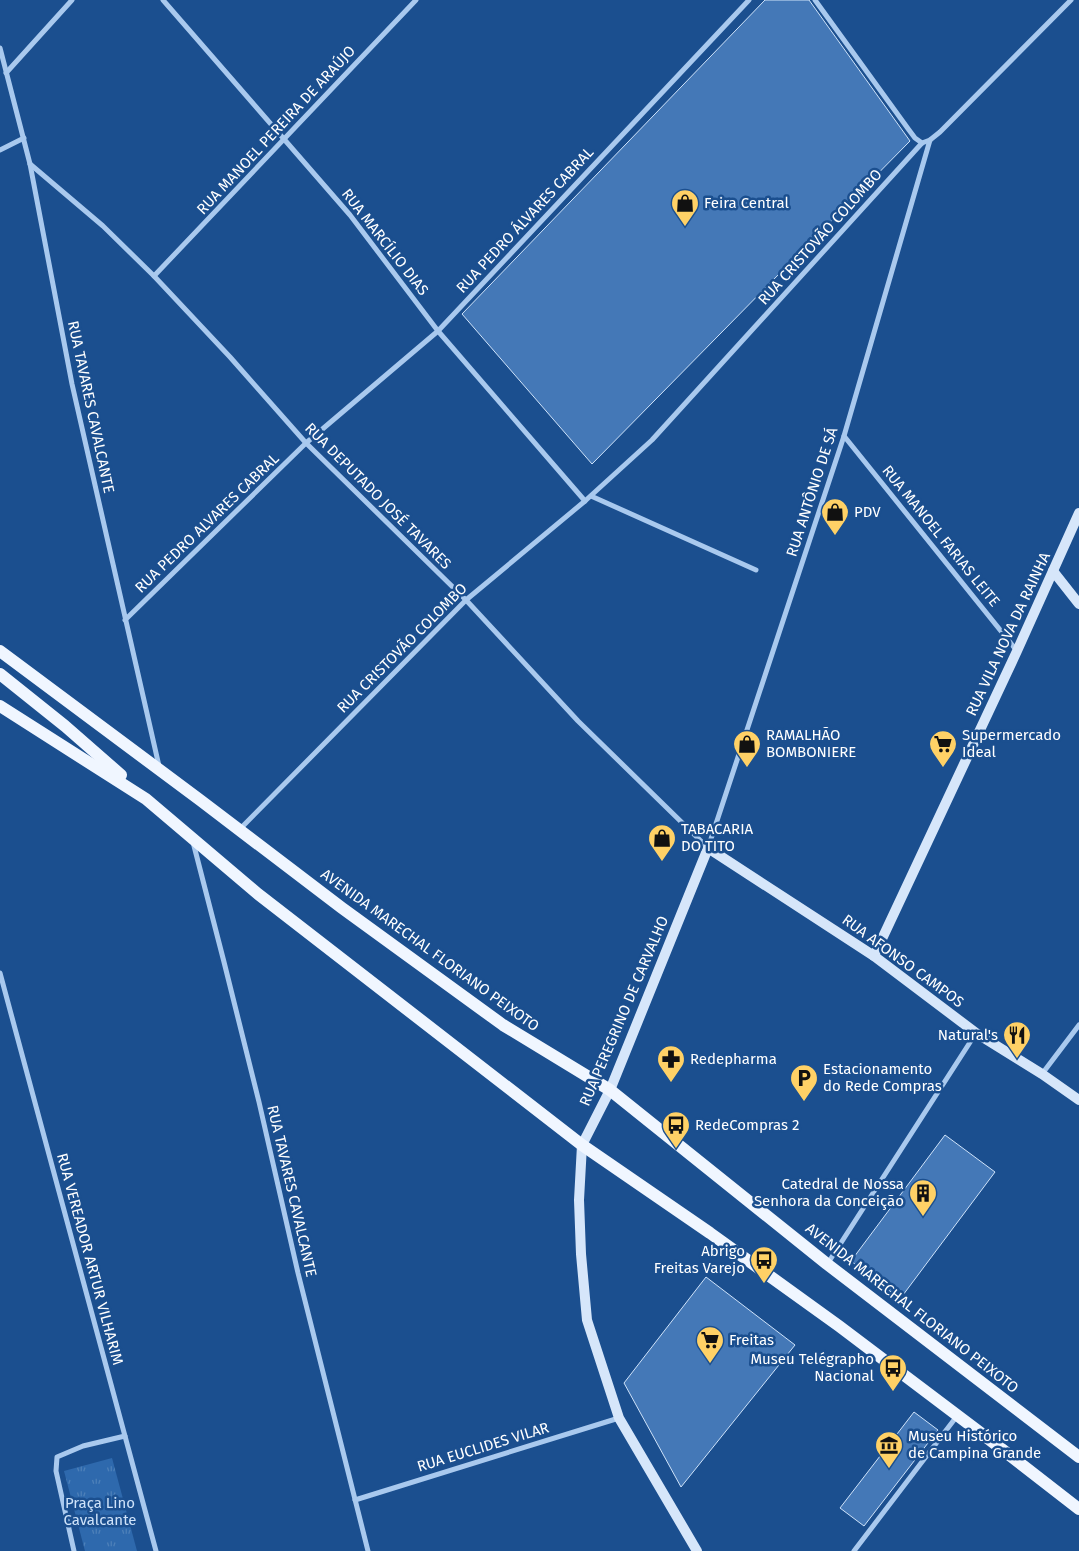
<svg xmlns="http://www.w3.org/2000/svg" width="1079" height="1551" viewBox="0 0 1079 1551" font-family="'Fira Sans',sans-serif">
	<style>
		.park { fill: url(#park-tufts) }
		.building { fill: #4478b7; stroke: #cfe3fa }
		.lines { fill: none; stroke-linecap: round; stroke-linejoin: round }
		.street { stroke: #a9c9ee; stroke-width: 5 }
		.secondary { stroke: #d6e6fa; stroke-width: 10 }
		.primary { stroke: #f0f6ff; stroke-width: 12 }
		.labels { text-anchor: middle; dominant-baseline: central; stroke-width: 5; stroke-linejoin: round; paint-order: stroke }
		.street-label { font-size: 15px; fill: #fff; stroke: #1b4f8f }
		.poi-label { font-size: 15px; fill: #fff; stroke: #1b4f8f; text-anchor: start }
		.park-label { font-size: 15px; fill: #cfe3fa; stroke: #1b4f8f }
	</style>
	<defs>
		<pattern id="park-tufts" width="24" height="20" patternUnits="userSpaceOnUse" patternTransform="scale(1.25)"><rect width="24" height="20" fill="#2e69ad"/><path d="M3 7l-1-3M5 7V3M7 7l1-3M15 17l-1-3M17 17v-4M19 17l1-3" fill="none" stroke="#4d80b9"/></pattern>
	</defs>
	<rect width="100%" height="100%" fill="#1b4f8f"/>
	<!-- park -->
	<polygon class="park" points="112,1458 137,1551 85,1551 64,1471"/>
	<!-- building -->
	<g class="building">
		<polygon points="765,0 809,0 910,141 592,464 462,314"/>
		<polygon points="945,1135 995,1172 900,1299 851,1261"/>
		<polygon points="706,1277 795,1345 681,1487 624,1383"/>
		<polygon points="914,1412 938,1430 864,1526 840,1508"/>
	</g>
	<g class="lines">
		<!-- street -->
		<g class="street">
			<polyline points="163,0 350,215 438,331 585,501"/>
			<polyline points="815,0 909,130 915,138 922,143"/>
			<polyline points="0,48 30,164 72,384 159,766"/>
			<polyline points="6,73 72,0"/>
			<polyline points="0,150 24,138"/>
			<polyline points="30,164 103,226 154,276 230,357 306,443 466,600 578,721 708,848 844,436 930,140"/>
			<polyline points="154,276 416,0"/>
			<polyline points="844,436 1017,651"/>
			<polyline points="591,496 756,570"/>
			<polyline points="125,620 306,443 438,331 749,0"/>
			<polyline points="240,829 466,600 585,501 652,440 922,143 930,140 940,132 1071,0"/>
			<polyline points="193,842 224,962 259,1102 298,1273 368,1551"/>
			<polyline points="0,973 156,1551"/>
			<polyline points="1042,1074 1079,1025"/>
			<polyline points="828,1263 976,1033"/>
			<polyline points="355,1500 619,1418"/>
			<polyline points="74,1551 56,1471 57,1457 83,1446 125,1436"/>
			<polyline points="854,1551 957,1416"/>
		</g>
		<!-- secondary -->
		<g class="secondary">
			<polyline points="1053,571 1079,604"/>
			<polyline points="874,956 1017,651 1079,513"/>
			<polyline points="697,1551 619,1418 587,1320 581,1254 579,1200 582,1145 610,1090 708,848 874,956 976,1033 1042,1074 1079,1100"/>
		</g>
		<!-- primary -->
		<g class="primary">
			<polyline points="0,651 200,800 342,908 503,1025 610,1090 827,1264 1079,1457"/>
			<polyline points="0,674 65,726 121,775"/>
			<polyline points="0,706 146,799 258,894 582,1145 710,1233 839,1326 990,1440 1079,1509"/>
		</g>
	</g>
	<!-- icons -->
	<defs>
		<g id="shop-pin" transform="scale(1.4375)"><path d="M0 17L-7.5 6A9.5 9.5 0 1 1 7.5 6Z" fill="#ffd166" stroke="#1b4f8f"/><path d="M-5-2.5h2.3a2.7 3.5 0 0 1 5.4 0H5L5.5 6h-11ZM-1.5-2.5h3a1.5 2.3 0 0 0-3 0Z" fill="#111"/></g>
		<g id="supermarket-pin" transform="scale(1.4375)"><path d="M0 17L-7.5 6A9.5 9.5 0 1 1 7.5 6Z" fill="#ffd166" stroke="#1b4f8f"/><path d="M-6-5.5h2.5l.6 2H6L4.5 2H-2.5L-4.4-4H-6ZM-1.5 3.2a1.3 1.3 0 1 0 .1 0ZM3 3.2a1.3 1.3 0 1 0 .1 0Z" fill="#111"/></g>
		<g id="restaurant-pin" transform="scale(1.4375)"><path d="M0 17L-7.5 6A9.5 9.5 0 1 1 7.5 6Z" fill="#ffd166" stroke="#1b4f8f"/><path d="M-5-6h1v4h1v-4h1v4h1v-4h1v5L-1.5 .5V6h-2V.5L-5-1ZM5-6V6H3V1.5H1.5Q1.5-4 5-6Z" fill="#111"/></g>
		<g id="pharmacy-pin" transform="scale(1.4375)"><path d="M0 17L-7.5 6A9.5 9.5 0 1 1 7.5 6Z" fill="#ffd166" stroke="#1b4f8f"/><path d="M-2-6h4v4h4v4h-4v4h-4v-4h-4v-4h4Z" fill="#111"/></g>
		<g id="parking-pin" transform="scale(1.4375)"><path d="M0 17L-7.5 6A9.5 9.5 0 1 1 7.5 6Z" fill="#ffd166" stroke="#1b4f8f"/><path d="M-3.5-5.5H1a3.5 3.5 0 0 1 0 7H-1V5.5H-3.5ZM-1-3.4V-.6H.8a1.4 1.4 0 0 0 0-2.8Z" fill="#111"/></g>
		<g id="bus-pin" transform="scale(1.4375)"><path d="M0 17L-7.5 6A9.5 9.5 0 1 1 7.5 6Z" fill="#ffd166" stroke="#1b4f8f"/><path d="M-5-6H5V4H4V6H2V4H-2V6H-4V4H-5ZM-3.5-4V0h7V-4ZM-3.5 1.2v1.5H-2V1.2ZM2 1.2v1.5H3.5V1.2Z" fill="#111"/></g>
		<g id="building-pin" transform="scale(1.4375)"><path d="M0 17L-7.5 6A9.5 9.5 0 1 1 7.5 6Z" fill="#ffd166" stroke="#1b4f8f"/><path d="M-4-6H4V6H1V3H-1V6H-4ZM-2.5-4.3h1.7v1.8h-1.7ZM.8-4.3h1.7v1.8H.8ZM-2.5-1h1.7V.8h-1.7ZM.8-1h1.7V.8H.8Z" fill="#111"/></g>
		<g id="museum-pin" transform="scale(1.4375)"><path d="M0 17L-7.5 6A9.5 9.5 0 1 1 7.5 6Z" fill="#ffd166" stroke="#1b4f8f"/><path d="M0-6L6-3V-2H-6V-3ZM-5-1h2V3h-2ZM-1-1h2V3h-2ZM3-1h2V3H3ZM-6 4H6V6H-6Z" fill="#111"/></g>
	</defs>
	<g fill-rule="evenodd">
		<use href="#shop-pin" x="685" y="203"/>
		<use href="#shop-pin" x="835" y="512"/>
		<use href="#shop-pin" x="747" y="744"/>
		<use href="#supermarket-pin" x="943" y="744"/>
		<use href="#shop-pin" x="662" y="838"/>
		<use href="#restaurant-pin" x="1017" y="1035"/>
		<use href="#pharmacy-pin" x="671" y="1059"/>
		<use href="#parking-pin" x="804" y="1078"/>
		<use href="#bus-pin" x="676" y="1125"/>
		<use href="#building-pin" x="923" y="1193"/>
		<use href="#bus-pin" x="764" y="1260"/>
		<use href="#supermarket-pin" x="710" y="1340"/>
		<use href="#bus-pin" x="893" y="1368"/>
		<use href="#museum-pin" x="889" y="1445"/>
	</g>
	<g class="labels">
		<!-- street labels -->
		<g class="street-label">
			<text transform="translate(276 130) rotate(-47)">RUA MANOEL PEREIRA DE ARAÚJO</text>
			<text transform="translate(525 220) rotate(-47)">RUA PEDRO ÁLVARES CABRAL</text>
			<text transform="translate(820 237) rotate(-48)">RUA CRISTOVÃO COLOMBO</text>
			<text transform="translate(385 242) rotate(52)">RUA MARCÍLIO DIAS</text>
			<text transform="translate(91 407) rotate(78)">RUA TAVARES CAVALCANTE</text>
			<text transform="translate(812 492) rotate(-72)">RUA ANTÔNIO DE SÁ</text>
			<text transform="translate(378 496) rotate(45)">RUA DEPUTADO JOSÉ TAVARES</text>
			<text transform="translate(207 523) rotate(-44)">RUA PEDRO ALVARES CABRAL</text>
			<text transform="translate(941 536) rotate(51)">RUA MANOEL FARIAS LEITE</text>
			<text transform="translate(1008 634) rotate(-65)">RUA VILA NOVA DA RAINHA</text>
			<text transform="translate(402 648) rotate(-45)">RUA CRISTOVÃO COLOMBO</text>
			<text transform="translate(430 950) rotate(36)">AVENIDA MARECHAL FLORIANO PEIXOTO</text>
			<text transform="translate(903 961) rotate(36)">RUA AFONSO CAMPOS</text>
			<text transform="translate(624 1011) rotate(-67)">RUA PEREGRINO DE CARVALHO</text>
			<text transform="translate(292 1191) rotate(77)">RUA TAVARES CAVALCANTE</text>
			<text transform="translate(90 1259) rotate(75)">RUA VEREADOR ARTUR VILHARIM</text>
			<text transform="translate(912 1308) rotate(38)">AVENIDA MARECHAL FLORIANO PEIXOTO</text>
			<text transform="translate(483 1447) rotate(-17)">RUA EUCLIDES VILAR</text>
		</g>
		<!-- poi labels -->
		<g class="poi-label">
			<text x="704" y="203">Feira Central</text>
			<text x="854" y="512">PDV</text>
			<text x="766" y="735">RAMALHÃO<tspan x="766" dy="17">BOMBONIERE</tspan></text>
			<text x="962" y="735">Supermercado<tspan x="962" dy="17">Ideal</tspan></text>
			<text x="681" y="829">TABACARIA<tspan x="681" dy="17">DO TITO</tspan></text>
			<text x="998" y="1035" text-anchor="end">Natural's</text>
			<text x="690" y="1059">Redepharma</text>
			<text x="823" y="1069">Estacionamento<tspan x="823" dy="17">do Rede Compras</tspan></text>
			<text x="695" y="1125">RedeCompras 2</text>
			<text x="904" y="1184" text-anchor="end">Catedral de Nossa<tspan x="904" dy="17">Senhora da Conceição</tspan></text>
			<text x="745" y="1251" text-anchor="end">Abrigo<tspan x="745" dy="17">Freitas Varejo</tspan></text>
			<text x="729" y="1340">Freitas</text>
			<text x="874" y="1359" text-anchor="end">Museu Telégrapho<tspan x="874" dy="17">Nacional</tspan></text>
			<text x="908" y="1436">Museu Histórico<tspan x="908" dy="17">de Campina Grande</tspan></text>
		</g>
		<!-- park labels -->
		<g class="park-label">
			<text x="100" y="1503">Praça Lino<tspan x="100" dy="17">Cavalcante</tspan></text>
		</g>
	</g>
</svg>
